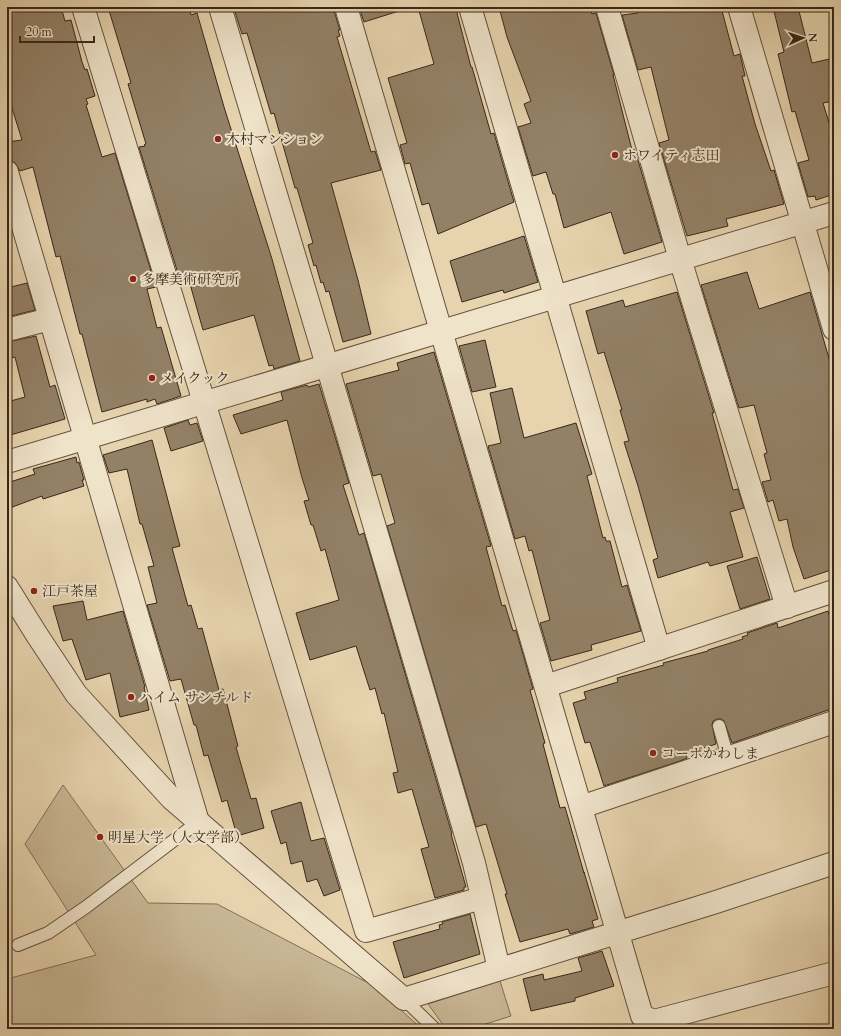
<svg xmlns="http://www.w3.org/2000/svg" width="841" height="1036" viewBox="0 0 841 1036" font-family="Cardo,'Noto Serif JP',serif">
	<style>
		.green { fill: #c9b795; stroke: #816f58 }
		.building { fill: #938167; stroke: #39271a }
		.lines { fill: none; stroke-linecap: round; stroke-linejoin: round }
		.lane-casing { stroke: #64523f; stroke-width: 14 }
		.street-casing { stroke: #64523f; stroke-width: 24 }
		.lane { stroke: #efe3ca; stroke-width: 12 }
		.street { stroke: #efe3ca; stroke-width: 22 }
		.poi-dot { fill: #8f2418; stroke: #efe3ca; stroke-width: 1.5 }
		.labels { text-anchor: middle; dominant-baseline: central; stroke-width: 4; stroke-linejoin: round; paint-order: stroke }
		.poi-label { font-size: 14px; fill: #39271a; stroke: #efe3ca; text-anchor: start }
	</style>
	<rect width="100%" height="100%" fill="#e7d4ae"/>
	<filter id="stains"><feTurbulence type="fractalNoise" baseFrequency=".005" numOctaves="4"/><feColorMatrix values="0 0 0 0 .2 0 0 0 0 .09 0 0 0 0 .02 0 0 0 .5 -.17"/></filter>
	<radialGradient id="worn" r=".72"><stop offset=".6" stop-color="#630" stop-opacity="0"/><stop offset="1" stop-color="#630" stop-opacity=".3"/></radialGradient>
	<!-- green -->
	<g class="green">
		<polygon points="63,785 148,903 217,904 374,986 422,1029 7,1029 7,979 96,955 25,844"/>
		<polygon points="500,981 511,1016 470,1029 446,1029 428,1004"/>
	</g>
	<!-- building -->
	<g class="building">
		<polygon points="7,7 61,7 65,21 71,20 82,62 85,70 87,69 95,96 86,99 88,104 86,105 102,157 115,153 156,287 147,289 157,328 161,327 181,396 157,404 155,399 147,402 147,399 102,412 82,334 80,334 60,256 56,257 33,167 20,171 15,163 10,160 7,160 7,142 22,140 7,92"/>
		<polygon points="108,7 189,7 191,15 197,13 224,107 272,259 300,361 274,369 273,365 269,366 254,315 203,330 188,277 180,280 139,147 145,146 144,145 146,144 128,84 131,83"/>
		<polygon points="241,7 334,7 334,11 340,30 338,30 340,36 337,37 371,152 375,151 381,170 331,183 358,280 371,334 343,342 329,291 326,292 323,282 321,283 316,265 314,266 308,245 313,243 297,188 295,188 274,113 271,114 247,33 242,34 235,12 241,10"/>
		<polygon points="359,7 398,7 399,11 364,22"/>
		<polygon points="418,7 457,7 457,13 471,67 472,67 491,134 494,133 514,202 438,234 429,203 422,205 410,163 405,164 400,145 407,143 388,78 434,64"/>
		<polygon points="499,7 590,7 592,14 596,13 614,75 613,75 632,150 635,150 662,242 624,254 611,212 564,228 555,194 553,194 546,172 533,176 518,127 531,123 524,104 531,101 507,37"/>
		<polygon points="636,7 721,7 734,56 740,54 745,76 742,76 755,124 771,171 774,170 784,204 726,219 728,226 687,236 659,143 669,140 651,67 638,70 622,15 638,13"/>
		<polygon points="773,7 798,7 812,63 834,58 834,101 823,103 834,139 834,194 816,200 815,196 808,197 798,163 809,160 795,111 792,112 778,54 784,52"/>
		<polygon points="524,236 538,282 504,293 503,290 462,302 450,261"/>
		<polygon points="747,272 759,309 810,292 834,376 834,569 804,579 793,547 787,519 779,521 773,500 768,502 762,482 771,480 764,454 767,453 754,405 739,408 701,285"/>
		<polygon points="27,283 35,310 7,317 7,288"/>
		<polygon points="677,292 714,413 712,413 733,490 738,489 744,508 730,512 743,557 710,566 708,562 658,578 653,560 658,558 638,486 624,442 629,441 620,410 622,410 604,352 598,354 586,311 623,300 625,307"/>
		<polygon points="36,336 50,387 55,385 65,419 7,436 7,402 25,397 15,357 7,359 7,342"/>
		<polygon points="485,340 496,387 472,392 459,346"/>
		<polygon points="434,352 491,546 486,547 502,606 505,605 513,631 516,630 533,689 530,690 545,743 543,744 560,808 565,807 584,873 584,872 598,919 592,921 594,927 570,934 568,929 520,942 505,894 507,894 486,824 476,827 387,526 395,523 381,474 373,476 346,384 399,370 397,363"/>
		<polygon points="319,384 349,483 343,485 359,535 364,533 452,834 451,834 466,887 464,887 464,890 435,898 421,849 429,847 412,789 398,793 393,773 398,772 384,713 382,714 375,688 370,690 356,646 310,660 296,613 339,600 325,549 321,551 313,525 311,525 304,501 309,500 302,478 287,420 241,434 233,415 283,400 281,392 307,385 308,387"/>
		<polygon points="512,388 524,438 576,423 592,474 587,476 603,538 605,537 606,541 610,541 622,587 627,585 641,631 591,645 592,650 551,661 540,623 550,620 532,550 529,551 525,536 515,539 488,446 501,443 490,393"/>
		<polygon points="188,420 190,425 197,423 203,441 171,451 164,428"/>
		<polygon points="152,440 180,546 172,548 188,606 191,605 198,629 202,628 219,690 223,689 238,746 236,747 251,799 256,798 264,828 237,836 227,800 222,802 208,755 204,756 196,725 194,725 181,679 170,681 147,605 157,603 148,567 154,566 142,524 140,524 127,469 109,473 103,455"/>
		<polygon points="76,457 77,463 79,462 84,480 82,480 84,486 43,499 42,496 7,509 7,483 35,474 33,469"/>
		<polygon points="757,557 770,599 740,609 727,566"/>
		<polygon points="83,601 87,620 123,611 145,687 144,687 149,710 120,717 110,673 86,680 72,639 63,641 53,606"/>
		<polygon points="828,611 834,630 834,708 732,743 724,721 721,719 717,719 713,721 712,725 716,744 686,754 687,758 680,761 604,786 590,742 585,743 573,703 586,699 584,692 618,682 617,678 664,665 663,663 708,651 708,650 743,639 742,637 748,635 747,633 777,623 778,628"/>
		<polygon points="301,802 311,841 324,838 340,890 324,896 317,879 307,882 302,861 291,864 286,842 281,844 271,811"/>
		<polygon points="470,914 480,954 404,978 393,942 440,929 439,925 443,924 442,922"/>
		<polygon points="602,951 614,986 575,998 575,1001 531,1011 523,979 543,974 544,980 582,971 578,958"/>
	</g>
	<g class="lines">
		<!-- lane casing -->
		<g class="lane-casing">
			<g id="lane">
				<polyline points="719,726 728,758"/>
				<polyline points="18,945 48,933 86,907 198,822"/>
				<polyline points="404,999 435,1029"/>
			</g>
		</g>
		<!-- street casing -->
		<g class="street-casing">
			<g id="street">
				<polyline points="83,7 366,931 482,898"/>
				<polyline points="220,7 327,365 474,863 499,969"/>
				<polyline points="346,7 642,1016 654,1021 834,973"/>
				<polyline points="470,7 659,649"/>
				<polyline points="607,7 680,259 787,607"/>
				<polyline points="739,7 834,329"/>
				<polyline points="7,172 198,822"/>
				<polyline points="7,330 50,319"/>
				<polyline points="7,462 834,213"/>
				<polyline points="7,587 37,635 76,694 172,799 404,999 716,902 834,863"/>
				<polyline points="546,686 834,591"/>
				<polyline points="581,807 834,722"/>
			</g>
		</g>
		<!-- lane -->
		<use href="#lane" class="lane"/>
		<!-- street -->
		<use href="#street" class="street"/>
	</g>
	<!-- markers -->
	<g class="poi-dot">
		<circle cx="218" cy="139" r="4"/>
		<circle cx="615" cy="155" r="4"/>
		<circle cx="133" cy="279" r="4"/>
		<circle cx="152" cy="378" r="4"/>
		<circle cx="34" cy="591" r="4"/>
		<circle cx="131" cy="697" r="4"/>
		<circle cx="653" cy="753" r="4"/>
		<circle cx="100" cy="837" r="4"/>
	</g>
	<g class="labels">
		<!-- poi labels -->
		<g class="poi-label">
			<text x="226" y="139">木村マンション</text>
			<text x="623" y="155">ホワイティ志田</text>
			<text x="141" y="279">多摩美術研究所</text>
			<text x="160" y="378">メイクック</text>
			<text x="42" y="591">江戸茶屋</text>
			<text x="139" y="697">ハイム サンチルド</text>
			<text x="661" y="753">コーポかわしま</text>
			<text x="108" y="837">明星大学（人文学部）</text>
		</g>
	</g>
	<!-- margin -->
	<rect width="841" height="1036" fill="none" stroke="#e7d4ae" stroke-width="24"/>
	<rect x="8" y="8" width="825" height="1020" fill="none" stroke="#39271a" stroke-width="2"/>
	<rect x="12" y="12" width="817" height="1012" fill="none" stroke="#39271a"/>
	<!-- north arrow -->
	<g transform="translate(803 38) rotate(87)" stroke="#efe3ca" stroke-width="3" paint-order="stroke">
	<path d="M0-3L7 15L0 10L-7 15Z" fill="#39271a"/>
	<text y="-6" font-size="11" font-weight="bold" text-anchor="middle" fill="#39271a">N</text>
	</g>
	<!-- scale -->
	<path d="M20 36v6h74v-6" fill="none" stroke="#39271a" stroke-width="2"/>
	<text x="26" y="36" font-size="12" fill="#39271a" stroke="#efe3ca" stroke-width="3" paint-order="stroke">20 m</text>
	<rect width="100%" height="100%" filter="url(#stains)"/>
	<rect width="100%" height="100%" fill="url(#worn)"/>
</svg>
